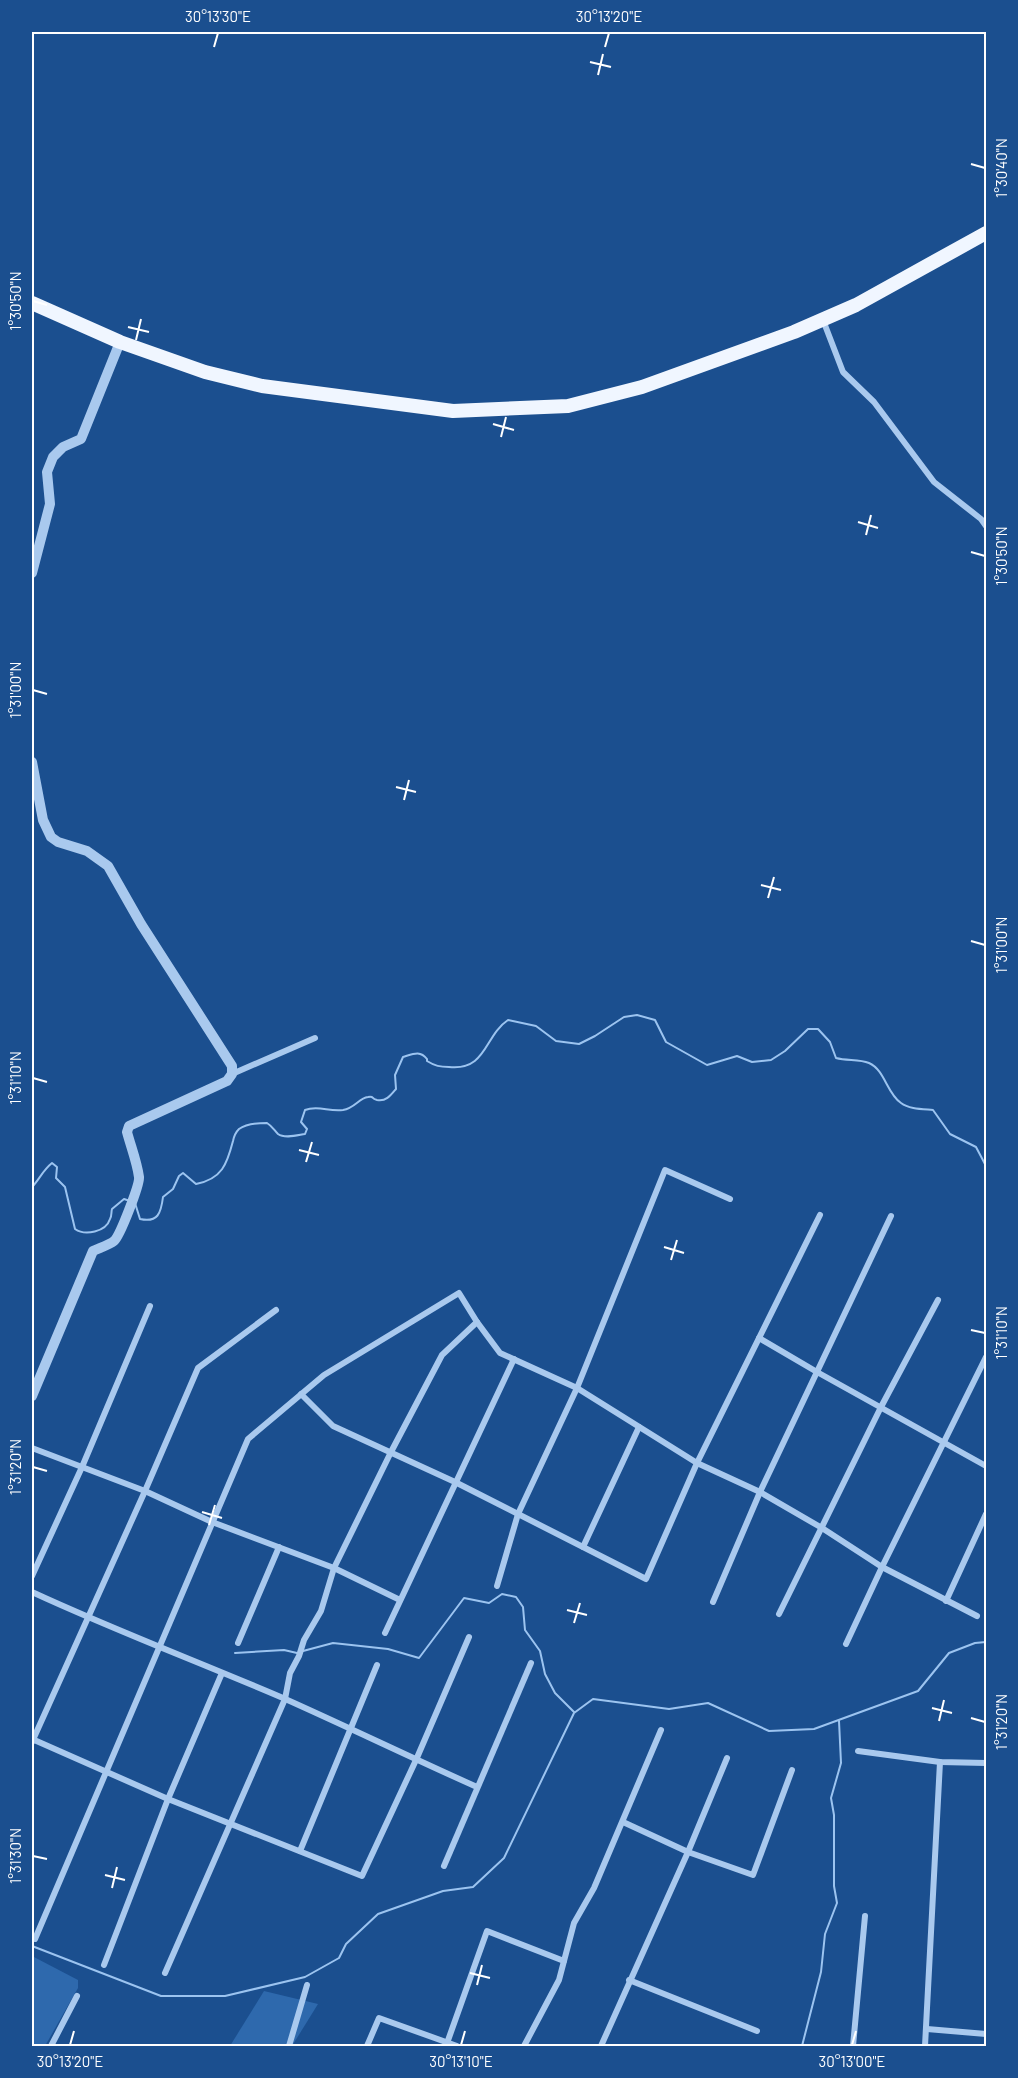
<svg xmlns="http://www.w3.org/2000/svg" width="1018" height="2078" viewBox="0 0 1018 2078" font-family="Barlow,sans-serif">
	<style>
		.green { fill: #2e69ad }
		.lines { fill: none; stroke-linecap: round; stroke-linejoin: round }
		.stream { stroke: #9cc4f0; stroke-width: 2 }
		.minor { stroke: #a9c9ee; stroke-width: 6 }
		.tertiary { stroke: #a9c9ee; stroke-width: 10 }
		.primary { stroke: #f0f6ff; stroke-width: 14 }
		.ticks { fill: none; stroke: #fff; stroke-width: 2 }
		.neatline { fill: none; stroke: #fff; stroke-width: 2 }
		.ticks-label { font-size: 15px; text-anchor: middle; fill: #fff }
	</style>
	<rect width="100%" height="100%" fill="#1b4f8f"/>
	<!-- green -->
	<g class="green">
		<polygon points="32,1956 78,1980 78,1988 45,2046 32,2046"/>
		<polygon points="264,1991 318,2004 292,2046 230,2046"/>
	</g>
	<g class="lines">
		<!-- stream -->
		<g class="stream">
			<path d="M32 1187C39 1180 43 1170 52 1163L57 1167 56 1178 65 1187 75 1229C85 1236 106 1232 110 1219 112 1216 111 1212 112 1209L124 1199 130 1201"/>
			<path d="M135 1203 140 1219C158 1223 161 1213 163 1197L173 1189 179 1176 183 1173 196 1184C222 1179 227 1164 233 1141 234 1136 235 1133 239 1129 246 1124 258 1123 267 1123 272 1126 274 1130 278 1134 285 1139 298 1135 305 1134L307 1129 301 1122 305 1110C318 1105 329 1112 343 1110 355 1108 359 1098 368 1097 375 1096 370 1098 377 1100 386 1102 391 1095 396 1089L395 1075 403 1057C413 1054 420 1050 427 1059V1061C435 1066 440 1067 449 1067 487 1071 484 1036 508 1020L536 1026 556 1041 579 1044 595 1036 624 1017 637 1015 655 1020 666 1042 707 1065 737 1056 752 1062 771 1060 785 1051 808 1029H818L830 1042 836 1058C847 1061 859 1059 869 1063 885 1070 887 1094 901 1103 909 1109 922 1109 933 1110L950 1134 976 1147 986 1166"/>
			<polyline points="303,1651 333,1643 388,1649 419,1658 464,1598 489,1603 502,1594 516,1597 523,1607 525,1630 540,1651 545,1674 555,1693 574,1712"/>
			<polyline points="235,1653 284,1650 297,1653"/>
			<polyline points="32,1946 161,1996 225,1996 305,1977 339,1958 346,1944 378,1914 443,1891 473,1887 504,1858 574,1713 593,1699 669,1709 708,1703 769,1731 814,1729 918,1691 949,1653 975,1643 986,1642"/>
			<polyline points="802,2046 821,1972 825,1934 837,1903 834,1886 834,1815 831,1798 841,1763 839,1721"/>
		</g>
		<!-- minor -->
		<g class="minor">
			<polyline points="823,320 843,372 874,402 934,482 981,519 986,526"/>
			<polyline points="232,1074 315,1038"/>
			<polyline points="759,1338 817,1372 986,1466"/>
			<polyline points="301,1394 333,1426 455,1482 646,1579 697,1463 820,1215"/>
			<polyline points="32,1448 145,1491 212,1522 334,1568 400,1600"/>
			<polyline points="583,1547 639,1427"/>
			<polyline points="32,1576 82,1467 150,1306"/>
			<polyline points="497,1586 518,1514 577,1388 665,1170 730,1199"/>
			<path d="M32 1592C114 1630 199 1662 283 1698 348 1727 412 1758 477 1787"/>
			<polyline points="946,1601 986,1514"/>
			<polyline points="713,1602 760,1492 891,1216"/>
			<polyline points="779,1614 881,1407 938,1300"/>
			<polyline points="385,1633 514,1359"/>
			<polyline points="238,1643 279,1547"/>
			<polyline points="846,1644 882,1567 986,1357"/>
			<polyline points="32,1739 168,1799 362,1876 416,1760 469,1637"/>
			<polyline points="32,1742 145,1491 198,1368 276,1310"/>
			<polyline points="858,1751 940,1762 986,1763"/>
			<polyline points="623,1822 688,1852 753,1875 792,1770"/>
			<polyline points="300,1851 377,1665"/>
			<polyline points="444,1866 531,1663"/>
			<polyline points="35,1939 248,1439 324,1375 459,1293 477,1322 500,1353 577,1388 697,1463 760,1492 822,1528 882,1567 977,1616"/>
			<polyline points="104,1965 168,1799 222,1673"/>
			<polyline points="165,1973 285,1699 290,1673 299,1656 304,1640 321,1611 334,1568 391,1452 442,1355 477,1322"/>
			<polyline points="629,1980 757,2031"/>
			<polyline points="927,2029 986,2034"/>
			<polyline points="51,2046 77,1996"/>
			<polyline points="289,2046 307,1985"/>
			<polyline points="367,2046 379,2018 457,2046"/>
			<polyline points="446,2046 487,1931 564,1961"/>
			<polyline points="524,2046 559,1980 574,1923 594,1888 661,1730"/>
			<polyline points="601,2046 688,1852 727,1758"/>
			<polyline points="853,2046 865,1916"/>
			<polyline points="925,2046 940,1762"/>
		</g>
		<!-- tertiary -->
		<g class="tertiary">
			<polyline points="32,573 50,504 47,472 53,457 63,447 81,439 120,342"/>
			<path d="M32 762 43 820 51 837 58 842 87 851 108 866 141 924 232 1066V1074L227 1081 129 1126 127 1132C131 1147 137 1162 139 1177 140 1184 120 1236 114 1241 109 1245 99 1248 93 1251L32 1396"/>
		</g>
		<!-- primary -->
		<polyline class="primary" points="32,303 120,342 205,372 262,386 453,411 568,406 642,387 794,332 856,305 986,233"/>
	</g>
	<!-- ticks -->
	<path class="ticks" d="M214 47 218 33M605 47 609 33M590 62 611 67M598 75 603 54M971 164 985 168M33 301 47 305M128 327 149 332M136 340 141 319M493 424 514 430M501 437 506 417M858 522 878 528M866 535 871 515M971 552 985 556M33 690 47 694M396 787 416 792M404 800 409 780M761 885 781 890M768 898 774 877M971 941 985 945M33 1078 47 1082M299 1150 319 1155M306 1162 312 1142M664 1247 684 1253M671 1260 677 1240M971 1330 985 1333M33 1467 47 1471M202 1512 222 1518M209 1525 215 1505M567 1610 587 1615M574 1623 580 1603M932 1708 952 1713M971 1718 985 1722M939 1721 944 1700M33 1856 47 1859M105 1875 125 1880M112 1888 117 1867M470 1973 490 1978M477 1985 482 1965M70 2045 74 2031M461 2045 465 2031M852 2045 856 2031"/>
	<!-- border -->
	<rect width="1018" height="2078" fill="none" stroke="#1b4f8f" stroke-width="66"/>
	<rect x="33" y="33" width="952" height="2012" class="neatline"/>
	<g class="ticks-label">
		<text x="218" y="22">30°13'30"E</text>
		<text x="609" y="22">30°13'20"E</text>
		<text transform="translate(1002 168) rotate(-90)" y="5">1°30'40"N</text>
		<text transform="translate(16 301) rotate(-90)" y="5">1°30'50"N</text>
		<text transform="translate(1002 556) rotate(-90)" y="5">1°30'50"N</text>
		<text transform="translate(16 690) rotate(-90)" y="5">1°31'00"N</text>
		<text transform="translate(1002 945) rotate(-90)" y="5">1°31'00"N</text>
		<text transform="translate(16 1078) rotate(-90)" y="5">1°31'10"N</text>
		<text transform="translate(1002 1333) rotate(-90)" y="5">1°31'10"N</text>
		<text transform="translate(16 1467) rotate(-90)" y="5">1°31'20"N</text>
		<text transform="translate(1002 1722) rotate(-90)" y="5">1°31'20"N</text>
		<text transform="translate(16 1856) rotate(-90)" y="5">1°31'30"N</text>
		<text x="70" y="2067">30°13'20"E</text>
		<text x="461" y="2067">30°13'10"E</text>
		<text x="852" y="2067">30°13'00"E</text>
	</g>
</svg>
